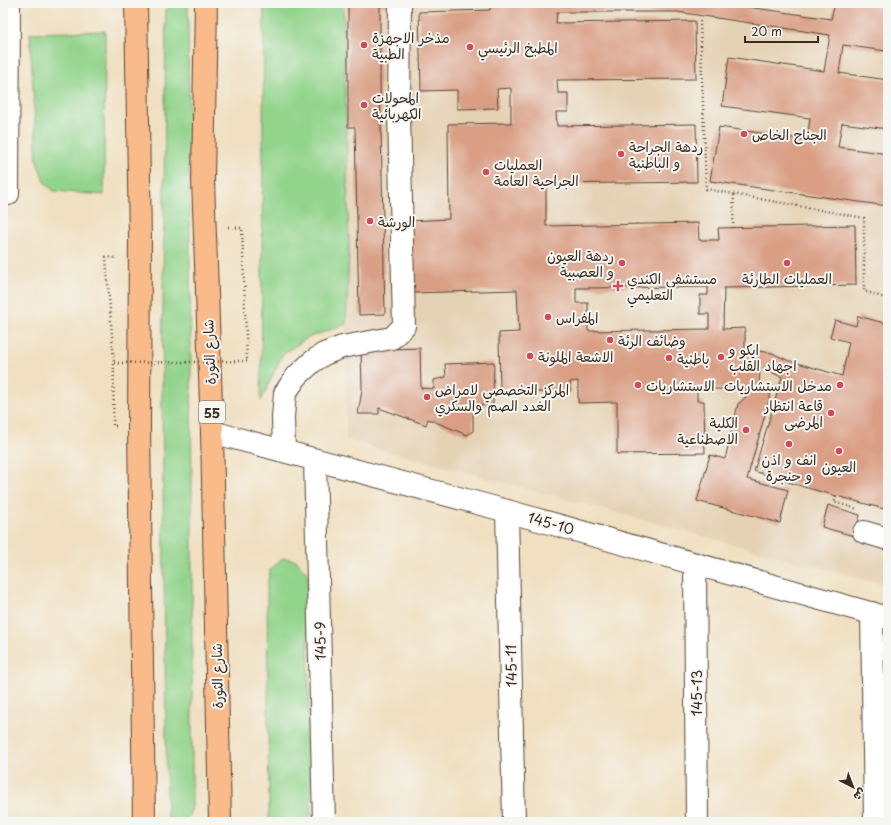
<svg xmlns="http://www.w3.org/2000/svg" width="891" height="825" viewBox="0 0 891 825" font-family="'Playpen Sans','Playpen Sans Arabic',sans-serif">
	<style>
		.built { fill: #e5d1b4 }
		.green { fill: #93d48c; stroke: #677f55 }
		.building { fill: #d99e84; fill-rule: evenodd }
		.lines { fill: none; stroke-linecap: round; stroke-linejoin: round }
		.minor-casing { stroke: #564536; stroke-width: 24 }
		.major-casing { stroke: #564536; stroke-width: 24 }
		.path { stroke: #564536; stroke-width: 2.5; stroke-dasharray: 1 3; stroke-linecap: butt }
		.minor { stroke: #fff; stroke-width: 22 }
		.major { stroke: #fabb8b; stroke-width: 22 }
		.path-bridge { stroke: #564536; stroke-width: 2.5; stroke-dasharray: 1 3; stroke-linecap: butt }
		.poi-dot { fill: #d1495b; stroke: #f6f6f2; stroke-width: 1.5 }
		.labels { text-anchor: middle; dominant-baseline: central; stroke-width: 4; stroke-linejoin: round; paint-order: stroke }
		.shield { fill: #f6f6f2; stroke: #73675e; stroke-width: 1 }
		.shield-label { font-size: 13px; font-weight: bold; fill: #3b2a1e }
		.poi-label { font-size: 14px; fill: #3b2a1e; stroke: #f6f6f2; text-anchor: start }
		.street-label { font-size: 14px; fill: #3b2a1e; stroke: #f6f6f2 }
	</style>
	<rect width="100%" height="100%" fill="#f6f6f2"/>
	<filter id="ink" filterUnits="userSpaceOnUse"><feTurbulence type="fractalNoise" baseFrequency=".025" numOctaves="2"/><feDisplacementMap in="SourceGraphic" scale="8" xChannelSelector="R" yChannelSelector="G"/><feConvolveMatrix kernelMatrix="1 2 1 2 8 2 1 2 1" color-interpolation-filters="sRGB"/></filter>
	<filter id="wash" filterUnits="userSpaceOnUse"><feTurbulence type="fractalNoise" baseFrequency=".012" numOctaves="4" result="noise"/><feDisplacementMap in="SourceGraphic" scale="16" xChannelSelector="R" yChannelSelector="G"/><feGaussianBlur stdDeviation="0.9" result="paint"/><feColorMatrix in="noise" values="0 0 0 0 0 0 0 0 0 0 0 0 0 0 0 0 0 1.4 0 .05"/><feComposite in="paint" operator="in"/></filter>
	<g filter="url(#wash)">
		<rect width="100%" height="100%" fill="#f0e0c1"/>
		<!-- built -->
		<polygon class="built" points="343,3 888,3 888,586 346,440 346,324 349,249"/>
		<!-- green -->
		<g class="green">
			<path d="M166 3H188L192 500V807C186 825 185 822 167 822L162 400Z"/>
			<polygon points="264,3 343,3 349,249 346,324 307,338 282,355 261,401"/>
			<polygon points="105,31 104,195 54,191 45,183 37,162 30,33"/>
			<polygon points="283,558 296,560 307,573 311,822 269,822 267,586 270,570"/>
		</g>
		<g id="blocks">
			<!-- building -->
			<g class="building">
				<polygon points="351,3 391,3 391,5 380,6 380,83 385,314 359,315 355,127 348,127 348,6 352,6"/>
				<path d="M490 3H720L831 19 835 3H888V40L886 51 843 45 839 73 888 80V129L842 123 838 147 888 154V206L710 181 719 127 807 140 810 118 722 106 729 57 824 71 830 35 677 12H557L556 23 695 21 696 79 557 80 558 93H568V112H556L557 126 696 124 697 182 546 184V226L698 223 699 240H719L718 228 855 225 856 285 724 288 723 329 745 328V349L772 353 787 360 842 376 849 342 830 337 835 320 856 326 858 316 888 324V510L804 487 754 471 782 377 760 367 759 391 771 393 747 479 788 490 780 523 697 501 710 455 725 459 738 404 746 397 745 389H697V401H704L705 453 617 454V402L578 403V381L570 382V392H500L499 333 519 332 517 290 410 293 408 221 449 219 448 124 511 123V88L497 89 498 108 457 109V90L421 91 419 12 490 10ZM708 287V295H700V314H709V329L588 331V303H576V288Z"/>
				<polygon points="420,348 421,388 434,389 434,380 446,377 445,364 494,362 493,404 473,406 473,431 467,435 428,419 426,425 379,408 379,414 358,414 362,390 361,350"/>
				<polygon points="828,505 860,515 854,536 822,527"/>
			</g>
		</g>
	</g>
	<g filter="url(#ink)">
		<use href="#blocks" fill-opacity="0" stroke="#564536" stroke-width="1"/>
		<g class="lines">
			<!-- minor casing -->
			<g class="minor-casing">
				<g id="minor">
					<polyline points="3,194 8,194 9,3"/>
					<polyline points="212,432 507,511 888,618"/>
					<polyline points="284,451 283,417 285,393 297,376 312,362 324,354 342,347 392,338 404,326 399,114 400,3"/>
					<polyline points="315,460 324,822"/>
					<polyline points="507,511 514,822"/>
					<polyline points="864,532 888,539"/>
					<polyline points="695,564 697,822"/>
					<polyline points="872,613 875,822"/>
				</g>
			</g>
			<!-- major casing -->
			<g class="major-casing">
				<g id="major">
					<polyline points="136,3 140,239 139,427 144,822"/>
					<polyline points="206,3 203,180 212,432 220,822"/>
				</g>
			</g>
			<!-- path -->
			<g class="path">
				<polyline points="700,21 706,189 864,218 864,291 888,299"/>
				<polyline points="228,227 242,228 247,361"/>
				<polyline points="733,228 734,194"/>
				<polyline points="116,426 113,426 114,363 106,257 117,258"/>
				<polyline points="836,496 834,502 857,509"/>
			</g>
			<!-- minor -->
			<use href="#minor" class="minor"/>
			<!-- major -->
			<use href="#major" class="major"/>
			<!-- path-bridge -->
			<polyline class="path-bridge" points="114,363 247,361"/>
		</g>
	</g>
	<!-- markers -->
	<g class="poi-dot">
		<circle cx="364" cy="45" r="4"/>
		<circle cx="470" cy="47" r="4"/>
		<circle cx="364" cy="105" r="4"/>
		<circle cx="744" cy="134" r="4"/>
		<circle cx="621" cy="154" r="4"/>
		<circle cx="486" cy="172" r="4"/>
		<circle cx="370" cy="221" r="4"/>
		<circle cx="622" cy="263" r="4"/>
		<circle cx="787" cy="263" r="4"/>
		<path d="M616 280h4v4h4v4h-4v4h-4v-4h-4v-4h4z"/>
		<circle cx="548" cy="317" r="4"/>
		<circle cx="610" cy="340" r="4"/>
		<circle cx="530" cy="356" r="4"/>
		<circle cx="721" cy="357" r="4"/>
		<circle cx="669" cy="358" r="4"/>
		<circle cx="638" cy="385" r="4"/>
		<circle cx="840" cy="385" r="4"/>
		<circle cx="427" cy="397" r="4"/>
		<circle cx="831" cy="413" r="4"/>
		<circle cx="746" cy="430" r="4"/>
		<circle cx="789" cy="444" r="4"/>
		<circle cx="839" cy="451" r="4"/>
	</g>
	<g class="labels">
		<!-- shield labels -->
		<rect class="shield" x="199" y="401" width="26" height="22" rx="3"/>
		<g class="shield-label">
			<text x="212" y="412">55</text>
		</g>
		<!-- poi labels -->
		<g class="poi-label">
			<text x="372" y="37">مذخر الاجهزة<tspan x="372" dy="16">الطبية</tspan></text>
			<text x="478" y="47">المطبخ الرئيسي</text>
			<text x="372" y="97">المحولات<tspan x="372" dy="16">الكهربائية</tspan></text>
			<text x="752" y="134">الجناح الخاص</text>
			<text x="629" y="146">ردهة الجراحة<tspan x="629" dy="16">و الباطنية</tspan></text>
			<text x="494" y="164">العمليات<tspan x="494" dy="16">الجراحية العامة</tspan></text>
			<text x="378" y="221">الورشة</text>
			<text x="614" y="255" text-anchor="end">ردهة العيون<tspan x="614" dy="16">و العصبية</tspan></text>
			<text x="627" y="278">مستشفى الكندي<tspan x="627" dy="16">التعليمي</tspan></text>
			<text x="787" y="278" text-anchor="middle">العمليات الطارئة</text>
			<text x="556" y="317">المفراس</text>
			<text x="618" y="340">وضائف الرئة</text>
			<text x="729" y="349">ايكو و<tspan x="729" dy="16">اجهاد القلب</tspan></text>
			<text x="538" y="356">الاشعة الملونة</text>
			<text x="677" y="358">باطنية</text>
			<text x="646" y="385">الاستشاريات</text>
			<text x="832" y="385" text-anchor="end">مدخل الاستشاريات</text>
			<text x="435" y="389">المركز التخصصي لامراض<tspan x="435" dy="16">الغدد الصم والسكري</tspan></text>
			<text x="823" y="405" text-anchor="end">قاعة انتظار<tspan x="823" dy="16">المرضى</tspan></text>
			<text x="738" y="422" text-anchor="end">الكلية<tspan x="738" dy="16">الاصطناعية</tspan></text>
			<text x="789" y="459" text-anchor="middle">انف و اذن<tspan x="789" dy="16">و حنجرة</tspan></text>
			<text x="839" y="466" text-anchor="middle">العيون</text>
		</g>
		<!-- street labels -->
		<g class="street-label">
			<text transform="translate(209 352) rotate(-92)">شارع الثورة</text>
			<text transform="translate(551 523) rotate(16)">145-10</text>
			<text transform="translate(320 641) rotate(-91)">145-9</text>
			<text transform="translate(511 666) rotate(-91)">145-11</text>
			<text transform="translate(217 676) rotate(-91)">شارع الثورة</text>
			<text transform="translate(696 693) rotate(-90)">145-13</text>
		</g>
	</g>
	<!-- margin -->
	<rect width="891" height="825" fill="none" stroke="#f6f6f2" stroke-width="16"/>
	<!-- north arrow -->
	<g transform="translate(853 787) rotate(138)" stroke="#f6f6f2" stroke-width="3" paint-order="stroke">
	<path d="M0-3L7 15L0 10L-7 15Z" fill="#3b2a1e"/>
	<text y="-6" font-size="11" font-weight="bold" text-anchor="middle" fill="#3b2a1e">ش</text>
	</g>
	<!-- scale -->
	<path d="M745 36v6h73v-6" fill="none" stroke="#3b2a1e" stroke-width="2"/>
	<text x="751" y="36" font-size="12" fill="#3b2a1e" stroke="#f6f6f2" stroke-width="3" paint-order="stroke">20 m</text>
</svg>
